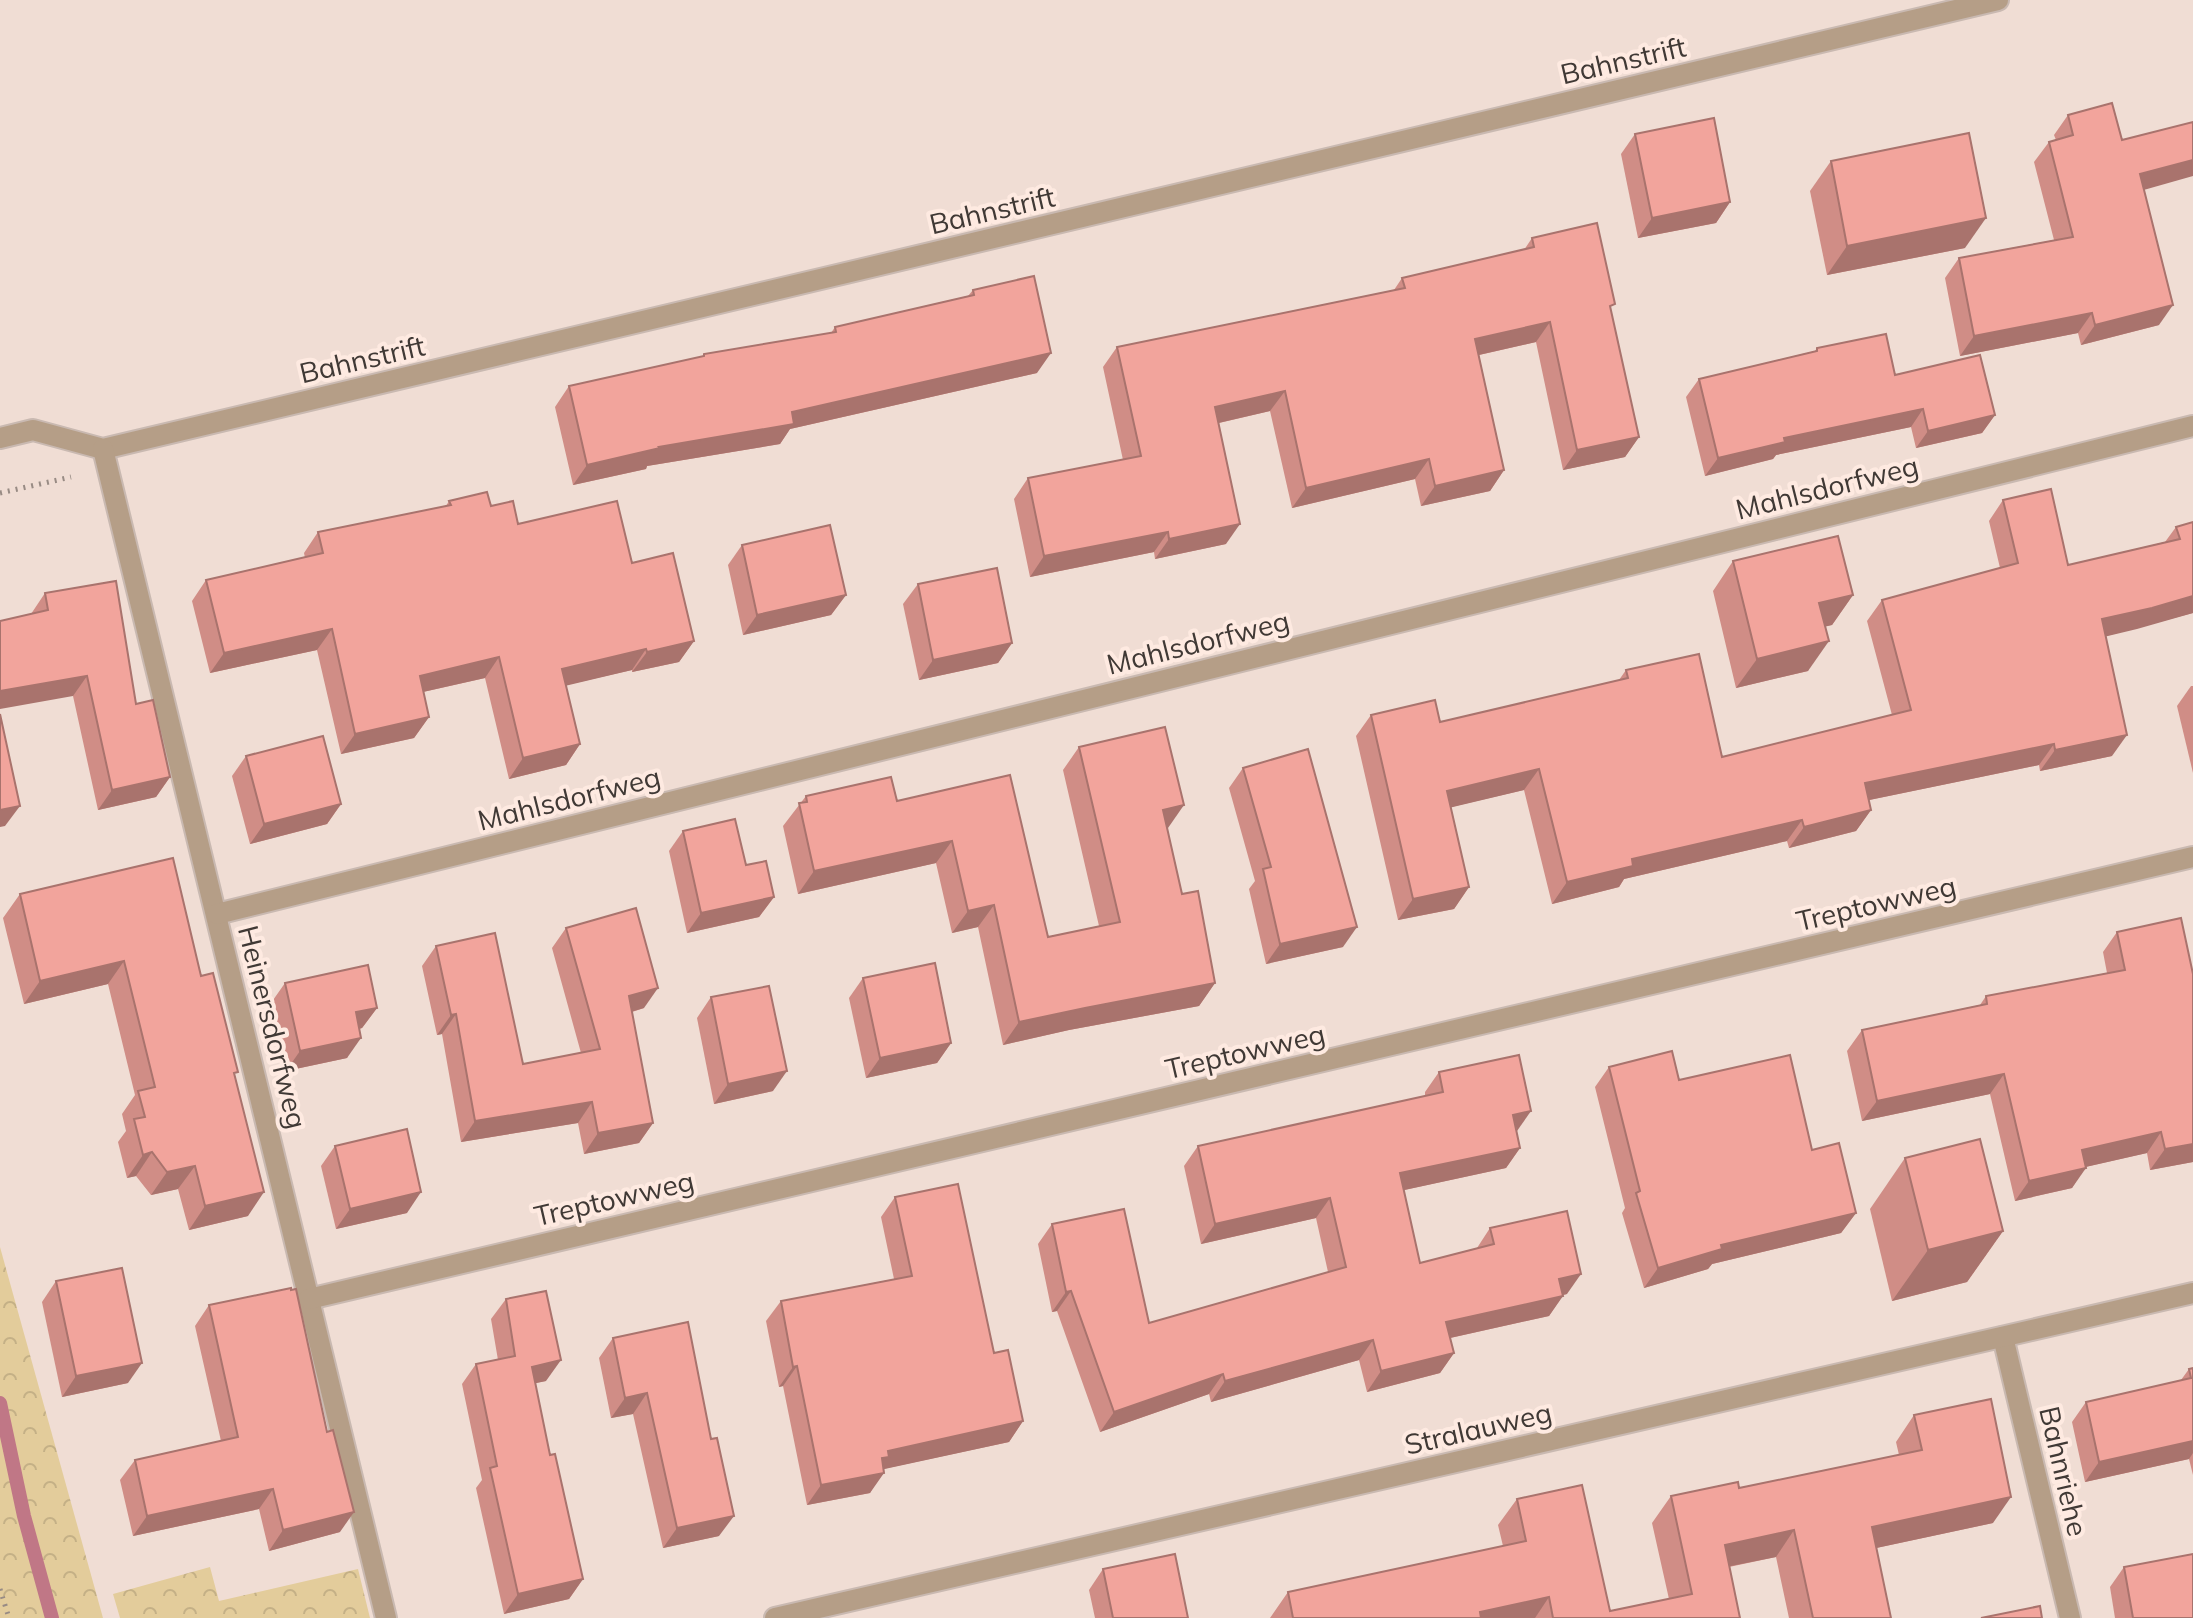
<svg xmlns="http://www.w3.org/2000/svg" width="2193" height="1618" viewBox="0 0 2193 1618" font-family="Mulish,sans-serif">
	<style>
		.park { fill: url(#park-crowns) }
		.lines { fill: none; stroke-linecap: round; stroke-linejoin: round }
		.stream { stroke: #c07786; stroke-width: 14 }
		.minor-casing { stroke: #c9b9b1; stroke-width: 24 }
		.path { stroke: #988b84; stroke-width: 5; stroke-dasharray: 2 6; stroke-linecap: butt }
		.minor { stroke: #b59e87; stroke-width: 20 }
		.wall { fill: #d08d86 }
		.shaded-wall { fill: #a9736d }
		.building { fill: #f2a49c; stroke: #a9736d; stroke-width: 2 }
		.labels { text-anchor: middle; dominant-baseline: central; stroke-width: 8; stroke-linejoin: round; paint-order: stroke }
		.street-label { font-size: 28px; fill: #403935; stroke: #feeae1 }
	</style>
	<defs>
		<pattern id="park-crowns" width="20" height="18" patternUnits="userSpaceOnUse" patternTransform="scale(2)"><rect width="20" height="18" fill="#e3cc9b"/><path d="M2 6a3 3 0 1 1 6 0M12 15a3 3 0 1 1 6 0" fill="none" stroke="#c4b086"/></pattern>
	</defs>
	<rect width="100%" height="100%" fill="#f0ddd4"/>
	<!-- park -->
	<g class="park">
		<polygon points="0,1247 103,1618 0,1618"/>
		<polygon points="210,1567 219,1601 358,1569 370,1618 120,1618 113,1594"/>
	</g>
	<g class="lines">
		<!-- stream -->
		<polyline class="stream" points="0,1403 24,1516 52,1618"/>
		<!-- minor casing -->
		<g class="minor-casing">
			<g id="minor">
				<polyline points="0,438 33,430 103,449 1998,0"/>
				<polyline points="103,449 386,1618"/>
				<polyline points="217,914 2193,426"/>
				<polyline points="309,1299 2193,857"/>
				<polyline points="2003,1337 2070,1618"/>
				<polyline points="775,1618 2193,1293"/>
			</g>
		</g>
		<!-- path -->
		<g class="path">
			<polyline points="0,493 71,477"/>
			<polyline points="0,1589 9,1618"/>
		</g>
		<!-- minor -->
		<use href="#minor" class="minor"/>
	</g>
	<!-- wall -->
	<g class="wall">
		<polygon points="2068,115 2122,140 2144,190 2159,325 2081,345 2078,333 1960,356 1945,278 1959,258 2054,240 2034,162 2049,142 2056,140 2054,135"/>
		<polygon points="1635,134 1730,202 1716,223 1638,238 1621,154"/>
		<polygon points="1831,161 1965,248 1827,275 1810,191"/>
		<polygon points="1532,238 1611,311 1639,437 1625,457 1563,470 1536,342 1479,355 1504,470 1490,491 1421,506 1415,479 1292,508 1270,411 1219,423 1226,544 1155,559 1154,552 1030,577 1014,499 1028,478 1123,460 1103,367 1117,347 1394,290 1402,278 1524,250"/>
		<polygon points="973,290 1037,373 790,429 780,444 647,466 646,469 573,485 555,407 569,386 702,357 704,354 831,333 835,327 968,296"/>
		<polygon points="1817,348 1895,375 1995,415 1982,433 1916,448 1911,427 1776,455 1773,459 1705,476 1686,397 1699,379 1815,351"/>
		<polygon points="2003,500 2068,565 2165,542 2176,527 2193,522 2193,613 2106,636 2112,756 2040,771 2039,765 1869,800 1871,810 1856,831 1789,848 1787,841 1624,879 1619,887 1552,904 1524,790 1451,807 1469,887 1454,909 1398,920 1356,736 1371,715 1440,722 1619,680 1626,670 1722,757 1892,715 1867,621 1882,600 2000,568 1989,521"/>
		<polygon points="449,501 491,506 518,524 632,563 694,641 679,662 632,672 632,670 566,685 580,744 566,765 509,779 485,678 423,692 429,717 414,738 341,754 317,650 210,673 192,601 206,580 305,558 304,553 318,532 446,506"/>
		<polygon points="742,545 846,595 831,615 743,635 728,565"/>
		<polygon points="1733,561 1853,595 1832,625 1825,626 1808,671 1736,688 1713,591"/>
		<polygon points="918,584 1012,643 998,663 919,680 903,604"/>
		<polygon points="45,593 136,704 170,777 156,797 98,810 73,696 31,614"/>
		<polygon points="2191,686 2193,686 2193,773 2177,706"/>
		<polygon points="1079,747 1168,828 1167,828 1182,894 1215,983 1199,1006 1069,1030 1003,1045 978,927 952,933 936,863 798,894 783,826 806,796 897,801 1010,775 1048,937 1099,926 1063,770"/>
		<polygon points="246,756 341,804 327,824 250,844 232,776"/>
		<polygon points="1243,768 1343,947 1266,964 1249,889 1255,881 1229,788"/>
		<polygon points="683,831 746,865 774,897 759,917 687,933 669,851"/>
		<polygon points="20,894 201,976 235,1077 248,1216 189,1230 178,1189 151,1195 136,1176 127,1178 118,1142 126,1131 122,1114 135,1095 108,984 24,1004 3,918"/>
		<polygon points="566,928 644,1008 632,1012 653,1123 639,1143 584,1154 578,1123 461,1142 442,1034 437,1035 422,966 436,946 523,1064 581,1053 552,948"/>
		<polygon points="2117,932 2193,1162 2150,1170 2147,1153 2085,1167 2072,1188 2015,1201 1990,1094 1862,1121 1847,1051 1862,1030 1980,1005 1986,996 2107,973 2103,952"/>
		<polygon points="863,978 951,1043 937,1063 866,1078 849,998"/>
		<polygon points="285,983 377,1008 362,1028 359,1029 347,1058 286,1071 271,1003"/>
		<polygon points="711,997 773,1091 714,1104 697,1018"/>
		<polygon points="1609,1067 1679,1080 1812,1150 1856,1213 1841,1233 1712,1264 1708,1269 1644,1288 1622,1213 1625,1208 1595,1087"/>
		<polygon points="1439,1072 1516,1131 1520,1148 1506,1168 1404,1190 1420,1263 1477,1248 1490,1228 1567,1294 1563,1295 1549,1316 1450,1338 1454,1353 1440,1373 1367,1392 1359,1360 1211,1402 1209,1394 1100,1432 1057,1311 1052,1312 1038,1244 1052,1224 1149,1323 1328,1272 1316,1218 1201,1244 1184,1166 1198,1146 1425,1096 1425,1092"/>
		<polygon points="335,1146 407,1213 336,1229 321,1166"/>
		<polygon points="1905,1158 2003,1231 1967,1282 1892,1301 1870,1209"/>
		<polygon points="895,1197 994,1353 1023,1421 1009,1442 883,1469 870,1493 807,1505 783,1386 779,1387 766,1321 781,1301 894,1279 881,1217"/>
		<polygon points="56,1281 128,1383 62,1397 42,1302"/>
		<polygon points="506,1299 546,1381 535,1383 550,1455 583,1579 569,1599 504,1614 476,1488 482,1480 462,1384 476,1364 498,1360 491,1319"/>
		<polygon points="209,1305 340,1532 269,1551 259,1509 133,1536 120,1480 135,1460 221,1441 195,1326"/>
		<polygon points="613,1338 711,1439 719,1536 663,1548 633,1414 611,1418 599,1358"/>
		<polygon points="2193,1368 2193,1475 2189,1459 2085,1482 2072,1422 2086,1402 2181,1380 2189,1369"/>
		<polygon points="1914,1415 1993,1523 1876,1548 1891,1618 1789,1618 1776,1557 1729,1567 1740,1618 1270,1618 1288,1592 1503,1546 1498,1525 1517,1499 1610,1611 1669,1599 1652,1523 1671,1496 1739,1488 1899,1455 1896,1442"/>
		<polygon points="2124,1567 2193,1618 2115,1618 2110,1587"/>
		<polygon points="1103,1569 1188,1618 1095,1618 1089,1590"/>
	</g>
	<!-- shaded-wall -->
	<g class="shaded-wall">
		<polygon points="2193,160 2193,176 2126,195 2140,174"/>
		<polygon points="1730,202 1716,223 1638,238 1652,218"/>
		<polygon points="1986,218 1965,248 1827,275 1847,246"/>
		<polygon points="2173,305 2159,325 2081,345 2095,325"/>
		<polygon points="2092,313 2078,333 1960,356 1974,336"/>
		<polygon points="1550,322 1536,342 1461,359 1475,339"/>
		<polygon points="1051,353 1037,373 790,429 780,444 647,466 646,469 573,485 587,465 792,412"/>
		<polygon points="1285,391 1270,411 1201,427 1215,407"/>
		<polygon points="1923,409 1911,427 1776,455 1773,459 1705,476 1718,458 1784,438"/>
		<polygon points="1995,415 1982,433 1916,448 1928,431"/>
		<polygon points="1639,437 1625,457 1563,470 1577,450"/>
		<polygon points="1429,459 1415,479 1292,508 1306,488"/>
		<polygon points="1504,470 1490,491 1421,506 1435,486"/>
		<polygon points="1240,524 1226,544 1155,559 1169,539"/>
		<polygon points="1168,532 1154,552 1030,577 1044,556"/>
		<polygon points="846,595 831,615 743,635 757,615"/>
		<polygon points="1853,595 1832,625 1799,633 1819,603"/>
		<polygon points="2193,596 2193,613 2137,629 2087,641 2102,619"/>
		<polygon points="332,629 317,650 210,673 224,653"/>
		<polygon points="694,641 679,662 632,672 647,652"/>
		<polygon points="1829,641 1808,671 1736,688 1757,659"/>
		<polygon points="1012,643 998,663 919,680 933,660"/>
		<polygon points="646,649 632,670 548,690 562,669"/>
		<polygon points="499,657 485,678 405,696 420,676"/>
		<polygon points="87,676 73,696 0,709 0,691"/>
		<polygon points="429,717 414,738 341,754 355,734"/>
		<polygon points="2127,735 2112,756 2040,771 2055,750"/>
		<polygon points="580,744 566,765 509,779 523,758"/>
		<polygon points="2054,744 2039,765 1850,804 1865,783"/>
		<polygon points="1539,769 1524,790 1432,812 1447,791"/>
		<polygon points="170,777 156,797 98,810 112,790"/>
		<polygon points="341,804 327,824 250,844 264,824"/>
		<polygon points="1184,805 1168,828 1147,833 1163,810"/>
		<polygon points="20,806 5,826 0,827 0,810"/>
		<polygon points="1871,810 1856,831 1789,848 1804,827"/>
		<polygon points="1802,820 1787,841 1624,879 1619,887 1552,904 1567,882 1632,859"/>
		<polygon points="952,841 936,863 798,894 814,871"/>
		<polygon points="1469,887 1454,909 1398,920 1413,899"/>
		<polygon points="774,897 759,917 687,933 701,913"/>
		<polygon points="994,905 978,927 952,933 968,911"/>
		<polygon points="1357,927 1343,947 1266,964 1280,944"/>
		<polygon points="124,961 108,984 24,1004 40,981"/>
		<polygon points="1215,983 1199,1006 1069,1030 1003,1045 1019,1022 1085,1008"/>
		<polygon points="658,988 644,1008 614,1017 629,996"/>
		<polygon points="377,1008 362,1028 342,1033 356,1012"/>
		<polygon points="456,1014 442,1034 437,1035 451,1015"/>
		<polygon points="361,1038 347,1058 286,1071 300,1051"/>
		<polygon points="951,1043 937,1063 866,1078 880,1058"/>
		<polygon points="787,1071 773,1091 714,1104 728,1084"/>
		<polygon points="2004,1074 1990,1094 1862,1121 1877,1101"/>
		<polygon points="592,1102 578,1123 461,1142 475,1121"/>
		<polygon points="1531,1111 1517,1131 1513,1115"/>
		<polygon points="653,1123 639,1143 584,1154 598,1133"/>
		<polygon points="2161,1132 2147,1153 2068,1171 2082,1150"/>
		<polygon points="2193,1144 2193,1162 2150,1170 2165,1149"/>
		<polygon points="1520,1148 1506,1168 1386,1194 1400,1173"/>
		<polygon points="152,1152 136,1176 127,1178 143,1155"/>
		<polygon points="195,1166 178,1189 151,1195 167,1172"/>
		<polygon points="2086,1168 2072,1188 2015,1201 2029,1181"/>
		<polygon points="264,1192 248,1216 189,1230 205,1206"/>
		<polygon points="421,1192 407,1213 336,1229 350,1209"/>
		<polygon points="1330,1198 1316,1218 1201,1244 1215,1224"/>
		<polygon points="1856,1213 1841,1233 1712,1264 1708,1269 1644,1288 1658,1268 1721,1245"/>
		<polygon points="2003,1231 1967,1282 1892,1301 1928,1250"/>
		<polygon points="1581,1274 1567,1294 1545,1299 1559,1279"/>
		<polygon points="1071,1291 1057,1311 1052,1312 1066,1292"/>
		<polygon points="1563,1296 1549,1316 1432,1342 1446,1322"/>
		<polygon points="1373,1340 1359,1360 1211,1402 1225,1381"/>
		<polygon points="1454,1353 1440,1373 1367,1392 1381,1371"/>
		<polygon points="561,1360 546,1381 518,1387 532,1367"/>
		<polygon points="142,1363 128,1383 62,1397 76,1376"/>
		<polygon points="797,1366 783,1386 779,1387 793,1367"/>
		<polygon points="1223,1374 1209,1394 1100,1432 1114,1412"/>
		<polygon points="647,1393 633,1414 611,1418 625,1398"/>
		<polygon points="1023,1421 1009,1442 880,1470 884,1473 870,1493 807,1505 821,1485 888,1451"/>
		<polygon points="2193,1441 2193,1453 2189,1459 2085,1482 2099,1462"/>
		<polygon points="273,1489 259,1509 133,1536 147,1516"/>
		<polygon points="2011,1497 1993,1523 1853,1553 1872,1527"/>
		<polygon points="354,1512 340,1532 269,1551 283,1530"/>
		<polygon points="734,1516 719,1536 663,1548 677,1528"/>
		<polygon points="1794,1530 1776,1557 1706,1571 1725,1545"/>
		<polygon points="583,1579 569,1599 504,1614 518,1594"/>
		<polygon points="1549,1597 1535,1618 1476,1618 1480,1612"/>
	</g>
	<!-- building -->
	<g class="building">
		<polygon points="2112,103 2122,140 2193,122 2193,160 2140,174 2173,305 2095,325 2092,313 1974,336 1959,258 2073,237 2049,142 2073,135 2068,115"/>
		<polygon points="1714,118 1730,202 1652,218 1635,134"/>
		<polygon points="1969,133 1986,218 1847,246 1831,161"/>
		<polygon points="1597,223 1615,304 1610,306 1639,437 1577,450 1550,322 1475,339 1504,470 1435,486 1429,459 1306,488 1285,391 1215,407 1240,524 1169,539 1168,532 1044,556 1028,478 1141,456 1117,347 1405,288 1402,278 1534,247 1532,238"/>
		<polygon points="1034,276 1051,353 792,412 794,424 659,447 660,448 587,465 569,386 704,356 704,354 836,332 835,327 974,295 973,290"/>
		<polygon points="1886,334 1895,375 1980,355 1995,415 1928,431 1923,409 1784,438 1785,442 1718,458 1699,379 1817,351 1817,348"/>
		<polygon points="2051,489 2068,565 2180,539 2176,527 2193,522 2193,596 2152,608 2102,619 2127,735 2055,750 2054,744 1865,783 1871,810 1804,827 1802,820 1632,859 1633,866 1567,882 1539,769 1447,791 1469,887 1413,899 1371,715 1435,700 1440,722 1628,678 1626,670 1699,654 1722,757 1911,710 1882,600 2018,563 2003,500"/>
		<polygon points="487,492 491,506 513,501 518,524 617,501 632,563 673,553 694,641 647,652 646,649 562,669 580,744 523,758 499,657 420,676 429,717 355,734 332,629 224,653 206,580 323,553 318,532 451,505 449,501"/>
		<polygon points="830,525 846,595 757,615 742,545"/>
		<polygon points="1838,536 1853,595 1819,603 1829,641 1757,659 1733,561"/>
		<polygon points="997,568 1012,643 933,660 918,584"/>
		<polygon points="116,581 136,704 153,700 170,777 112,790 87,676 0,691 0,621 48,610 45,593"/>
		<polygon points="0,714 20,806 0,810"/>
		<polygon points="1165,727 1184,805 1163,810 1182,894 1198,891 1215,983 1085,1008 1019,1022 994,905 968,911 952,841 814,871 799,803 807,802 806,796 891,777 897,801 1010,775 1048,937 1120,922 1079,747"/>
		<polygon points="323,736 341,804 264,824 246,756"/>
		<polygon points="1308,749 1357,927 1280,944 1263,869 1271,867 1243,768"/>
		<polygon points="735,819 746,865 766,861 774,897 701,913 683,831"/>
		<polygon points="173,858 201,976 213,973 238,1072 234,1073 264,1192 205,1206 195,1166 167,1172 152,1152 143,1155 134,1119 145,1117 138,1091 155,1087 124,961 40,981 20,894"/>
		<polygon points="636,908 658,988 629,996 653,1123 598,1133 592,1102 475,1121 456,1014 451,1015 436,946 495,933 523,1064 600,1049 566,928"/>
		<polygon points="2181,918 2193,974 2193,1144 2165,1149 2161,1132 2082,1150 2086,1168 2029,1181 2004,1074 1877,1101 1862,1030 1987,1004 1986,996 2125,970 2117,932"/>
		<polygon points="935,963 951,1043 880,1058 863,978"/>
		<polygon points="368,965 377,1008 356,1012 361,1038 300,1051 285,983"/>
		<polygon points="769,986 787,1071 728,1084 711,997"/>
		<polygon points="1672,1051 1679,1080 1790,1055 1812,1150 1839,1143 1856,1213 1721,1245 1722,1249 1658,1268 1636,1193 1640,1191 1609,1067"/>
		<polygon points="1519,1055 1531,1111 1513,1115 1520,1148 1400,1173 1420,1263 1494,1244 1490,1228 1567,1211 1581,1274 1559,1279 1563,1296 1446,1322 1454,1353 1381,1371 1373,1340 1225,1381 1223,1374 1114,1412 1071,1291 1066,1292 1052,1224 1124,1209 1149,1323 1346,1267 1330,1198 1215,1224 1198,1146 1443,1092 1439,1072"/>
		<polygon points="407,1129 421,1192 350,1209 335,1146"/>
		<polygon points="1980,1139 2003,1231 1928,1250 1905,1158"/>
		<polygon points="958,1184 994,1353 1008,1350 1023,1421 888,1451 889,1457 882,1458 884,1473 821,1485 797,1366 793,1367 781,1301 912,1276 895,1197"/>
		<polygon points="122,1268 142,1363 76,1376 56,1281"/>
		<polygon points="291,1288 291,1290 296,1289 327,1432 333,1430 354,1512 283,1530 273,1489 147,1516 135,1460 238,1437 209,1305"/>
		<polygon points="546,1291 561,1360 532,1367 550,1455 555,1454 583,1579 518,1594 490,1468 497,1466 476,1364 515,1356 506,1299"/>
		<polygon points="688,1322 711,1439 717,1438 734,1516 677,1528 647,1393 625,1398 613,1338"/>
		<polygon points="2193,1368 2193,1441 2099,1462 2086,1402 2191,1378 2189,1369"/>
		<polygon points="1991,1399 2011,1497 1872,1527 1891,1618 1813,1618 1794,1530 1725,1545 1740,1618 1553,1618 1549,1597 1480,1612 1481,1618 1293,1618 1288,1592 1526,1541 1517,1499 1582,1485 1610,1611 1692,1594 1671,1496 1738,1482 1739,1488 1922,1450 1914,1415"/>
		<polygon points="1175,1554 1188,1618 1113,1618 1103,1569"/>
		<polygon points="2193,1554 2193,1618 2133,1618 2124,1567"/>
		<polygon points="2040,1606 2042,1618 1981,1618"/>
	</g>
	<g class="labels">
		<!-- street labels -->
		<g class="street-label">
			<text transform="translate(1623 60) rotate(-13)">Bahnstrift</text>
			<text transform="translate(992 210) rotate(-13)">Bahnstrift</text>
			<text transform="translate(362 359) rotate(-13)">Bahnstrift</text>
			<text transform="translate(1827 487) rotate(-14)">Mahlsdorfweg</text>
			<text transform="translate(1198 642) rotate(-14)">Mahlsdorfweg</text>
			<text transform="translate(569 798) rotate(-14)">Mahlsdorfweg</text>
			<text transform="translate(1876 903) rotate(-13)">Treptowweg</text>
			<text transform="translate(273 1027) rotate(76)">Heinersdorfweg</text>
			<text transform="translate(1245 1051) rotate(-13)">Treptowweg</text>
			<text transform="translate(614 1198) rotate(-13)">Treptowweg</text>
			<text transform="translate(1478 1428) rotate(-13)">Stralauweg</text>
			<text transform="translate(2064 1471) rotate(77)">Bahnriehe</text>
		</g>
	</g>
</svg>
